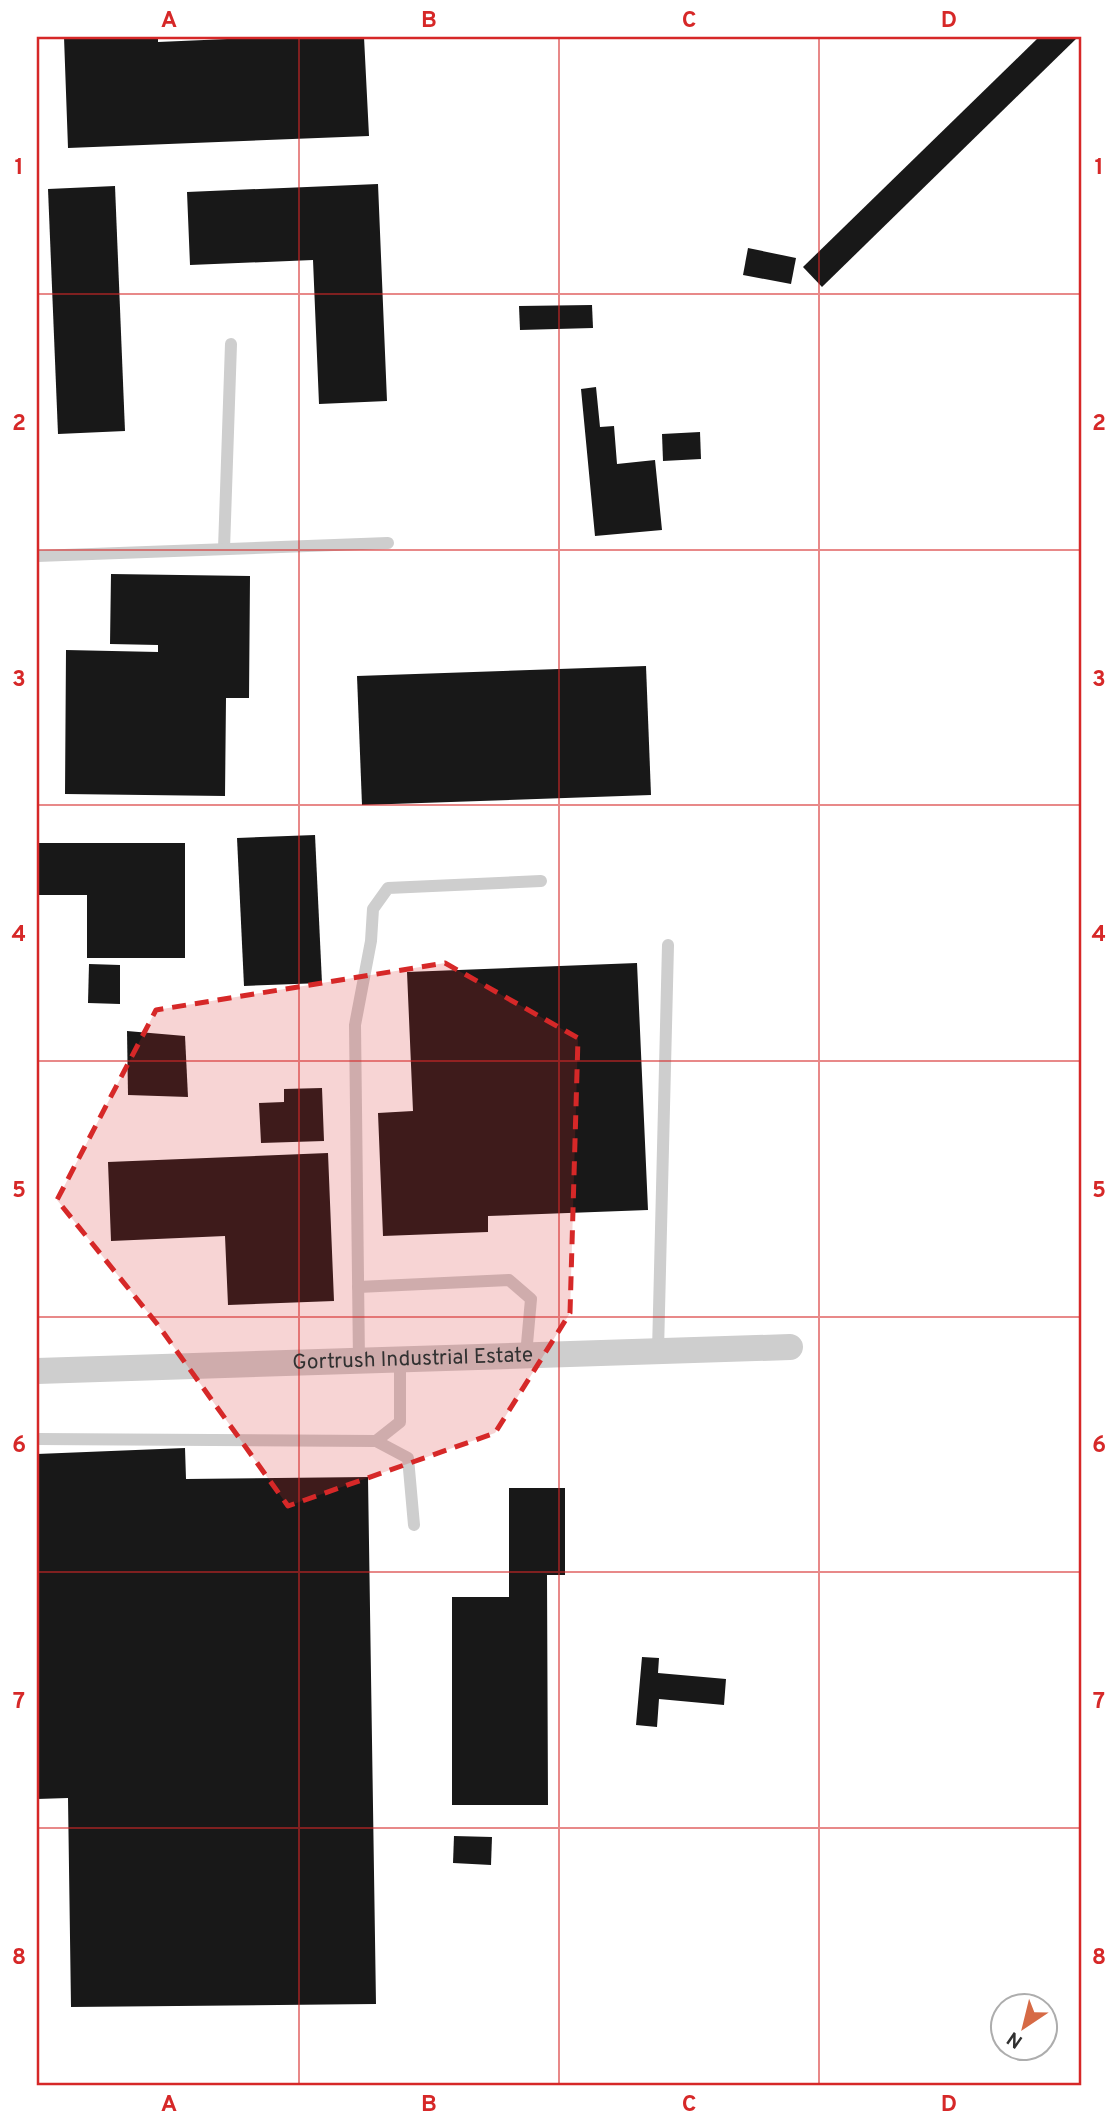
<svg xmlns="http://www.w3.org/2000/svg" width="1118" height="2122" viewBox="0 0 1118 2122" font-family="Overpass,sans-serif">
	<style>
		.building { fill: #181818 }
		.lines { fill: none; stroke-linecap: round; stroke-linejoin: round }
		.service { stroke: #cecece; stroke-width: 12 }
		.minor { stroke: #cecece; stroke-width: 26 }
		.marked { fill: #d62828; fill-opacity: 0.2; stroke: #d62828; stroke-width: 5; stroke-dasharray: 14 9; stroke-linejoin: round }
		.grid { fill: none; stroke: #d62828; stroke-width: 2; stroke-opacity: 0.55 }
		.labels { text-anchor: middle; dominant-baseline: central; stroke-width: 7; stroke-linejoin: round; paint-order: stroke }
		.street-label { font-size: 21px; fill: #313131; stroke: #fff }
		.neatline { fill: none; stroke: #d62828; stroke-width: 2.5 }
		.grid-label { font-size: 23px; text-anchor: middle; font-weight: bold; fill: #d62828 }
	</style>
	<rect width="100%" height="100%" fill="#fff"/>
	<!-- building -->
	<g class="building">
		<polygon points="64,37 158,37 158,42 273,37 364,37 369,136 68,148"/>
		<polygon points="1039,37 1078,37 822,287 803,267"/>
		<polygon points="378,184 387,401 319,404 313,260 190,265 187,192"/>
		<polygon points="115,186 125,431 58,434 48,189"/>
		<polygon points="748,248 796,258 791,284 743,275"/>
		<polygon points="592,305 593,328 520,330 519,306"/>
		<polygon points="596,387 600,427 614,426 617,464 655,460 662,530 595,536 581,389"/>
		<polygon points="700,432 701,459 663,461 662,434"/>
		<polygon points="111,574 250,576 249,698 226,698 225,796 65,794 66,650 158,652 158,645 110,644"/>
		<polygon points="646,666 651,795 362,805 357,676"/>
		<polygon points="315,835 322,983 244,986 237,838"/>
		<polygon points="37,843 185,843 185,958 87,958 87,895 37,895"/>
		<polygon points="637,963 648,1210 488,1216 488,1232 383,1236 378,1113 413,1111 407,972"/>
		<polygon points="89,964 120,965 120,1004 88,1003"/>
		<polygon points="127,1031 185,1036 188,1097 128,1095"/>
		<polygon points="322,1088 324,1141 261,1143 259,1103 284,1102 284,1089"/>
		<polygon points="328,1153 334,1301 228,1305 225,1236 111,1241 108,1162"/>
		<polygon points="185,1448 186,1479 368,1477 376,2004 71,2007 68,1798 37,1799 37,1454"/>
		<polygon points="509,1488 565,1488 565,1575 547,1575 548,1805 452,1805 452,1597 509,1597"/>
		<polygon points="642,1657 659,1658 658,1673 726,1679 724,1705 659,1699 657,1727 636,1725"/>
		<polygon points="454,1836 492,1837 491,1865 453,1863"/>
	</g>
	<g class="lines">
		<!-- service -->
		<g class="service">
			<polyline points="224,549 231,344"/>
			<polyline points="37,556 388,543"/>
			<polyline points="358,1287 509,1280 531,1299 526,1355"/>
			<polyline points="658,1351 668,945"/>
			<polyline points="359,1361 355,1025 371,941 373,909 388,888 541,881"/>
			<polyline points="37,1439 376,1441 400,1422 400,1360"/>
			<polyline points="376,1441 408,1458 414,1525"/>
		</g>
		<!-- minor -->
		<path class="minor" id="s1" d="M37 1371 790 1347"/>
	</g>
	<!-- marked area -->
	<path class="marked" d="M445 963 578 1038 570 1313 495 1433 288 1506 158 1325 57 1200 156 1010Z"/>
	<!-- grid -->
	<path class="grid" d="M299 37V2085M559 37V2085M819 37V2085M37 294H1081M37 550H1081M37 805H1081M37 1061H1081M37 1317H1081M37 1572H1081M37 1828H1081"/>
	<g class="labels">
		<!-- street labels -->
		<g class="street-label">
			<text stroke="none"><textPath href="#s1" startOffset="376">Gortrush Industrial Estate</textPath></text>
		</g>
	</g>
	<!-- border -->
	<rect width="1118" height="2122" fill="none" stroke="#ffffff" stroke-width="77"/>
	<!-- north arrow -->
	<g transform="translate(1024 2027) rotate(215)"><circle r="33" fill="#ffffff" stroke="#adadad" stroke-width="2"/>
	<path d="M0-5L12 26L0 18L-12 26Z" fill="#d66a45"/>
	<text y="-10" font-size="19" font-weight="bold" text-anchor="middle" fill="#313131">N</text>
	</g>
	<rect x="38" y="38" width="1042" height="2046" class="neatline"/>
	<g class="grid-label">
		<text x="169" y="27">A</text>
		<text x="429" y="27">B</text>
		<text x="689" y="27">C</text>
		<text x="949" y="27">D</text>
		<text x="19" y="174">1</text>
		<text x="1099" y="174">1</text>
		<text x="19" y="430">2</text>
		<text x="1099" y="430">2</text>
		<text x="19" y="686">3</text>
		<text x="1099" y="686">3</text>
		<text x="19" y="941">4</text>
		<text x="1099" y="941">4</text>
		<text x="19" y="1197">5</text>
		<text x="1099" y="1197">5</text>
		<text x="19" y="1452">6</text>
		<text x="1099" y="1452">6</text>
		<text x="19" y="1708">7</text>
		<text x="1099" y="1708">7</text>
		<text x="19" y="1964">8</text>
		<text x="1099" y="1964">8</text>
		<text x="169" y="2111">A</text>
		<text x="429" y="2111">B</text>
		<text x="689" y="2111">C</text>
		<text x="949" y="2111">D</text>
	</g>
</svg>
